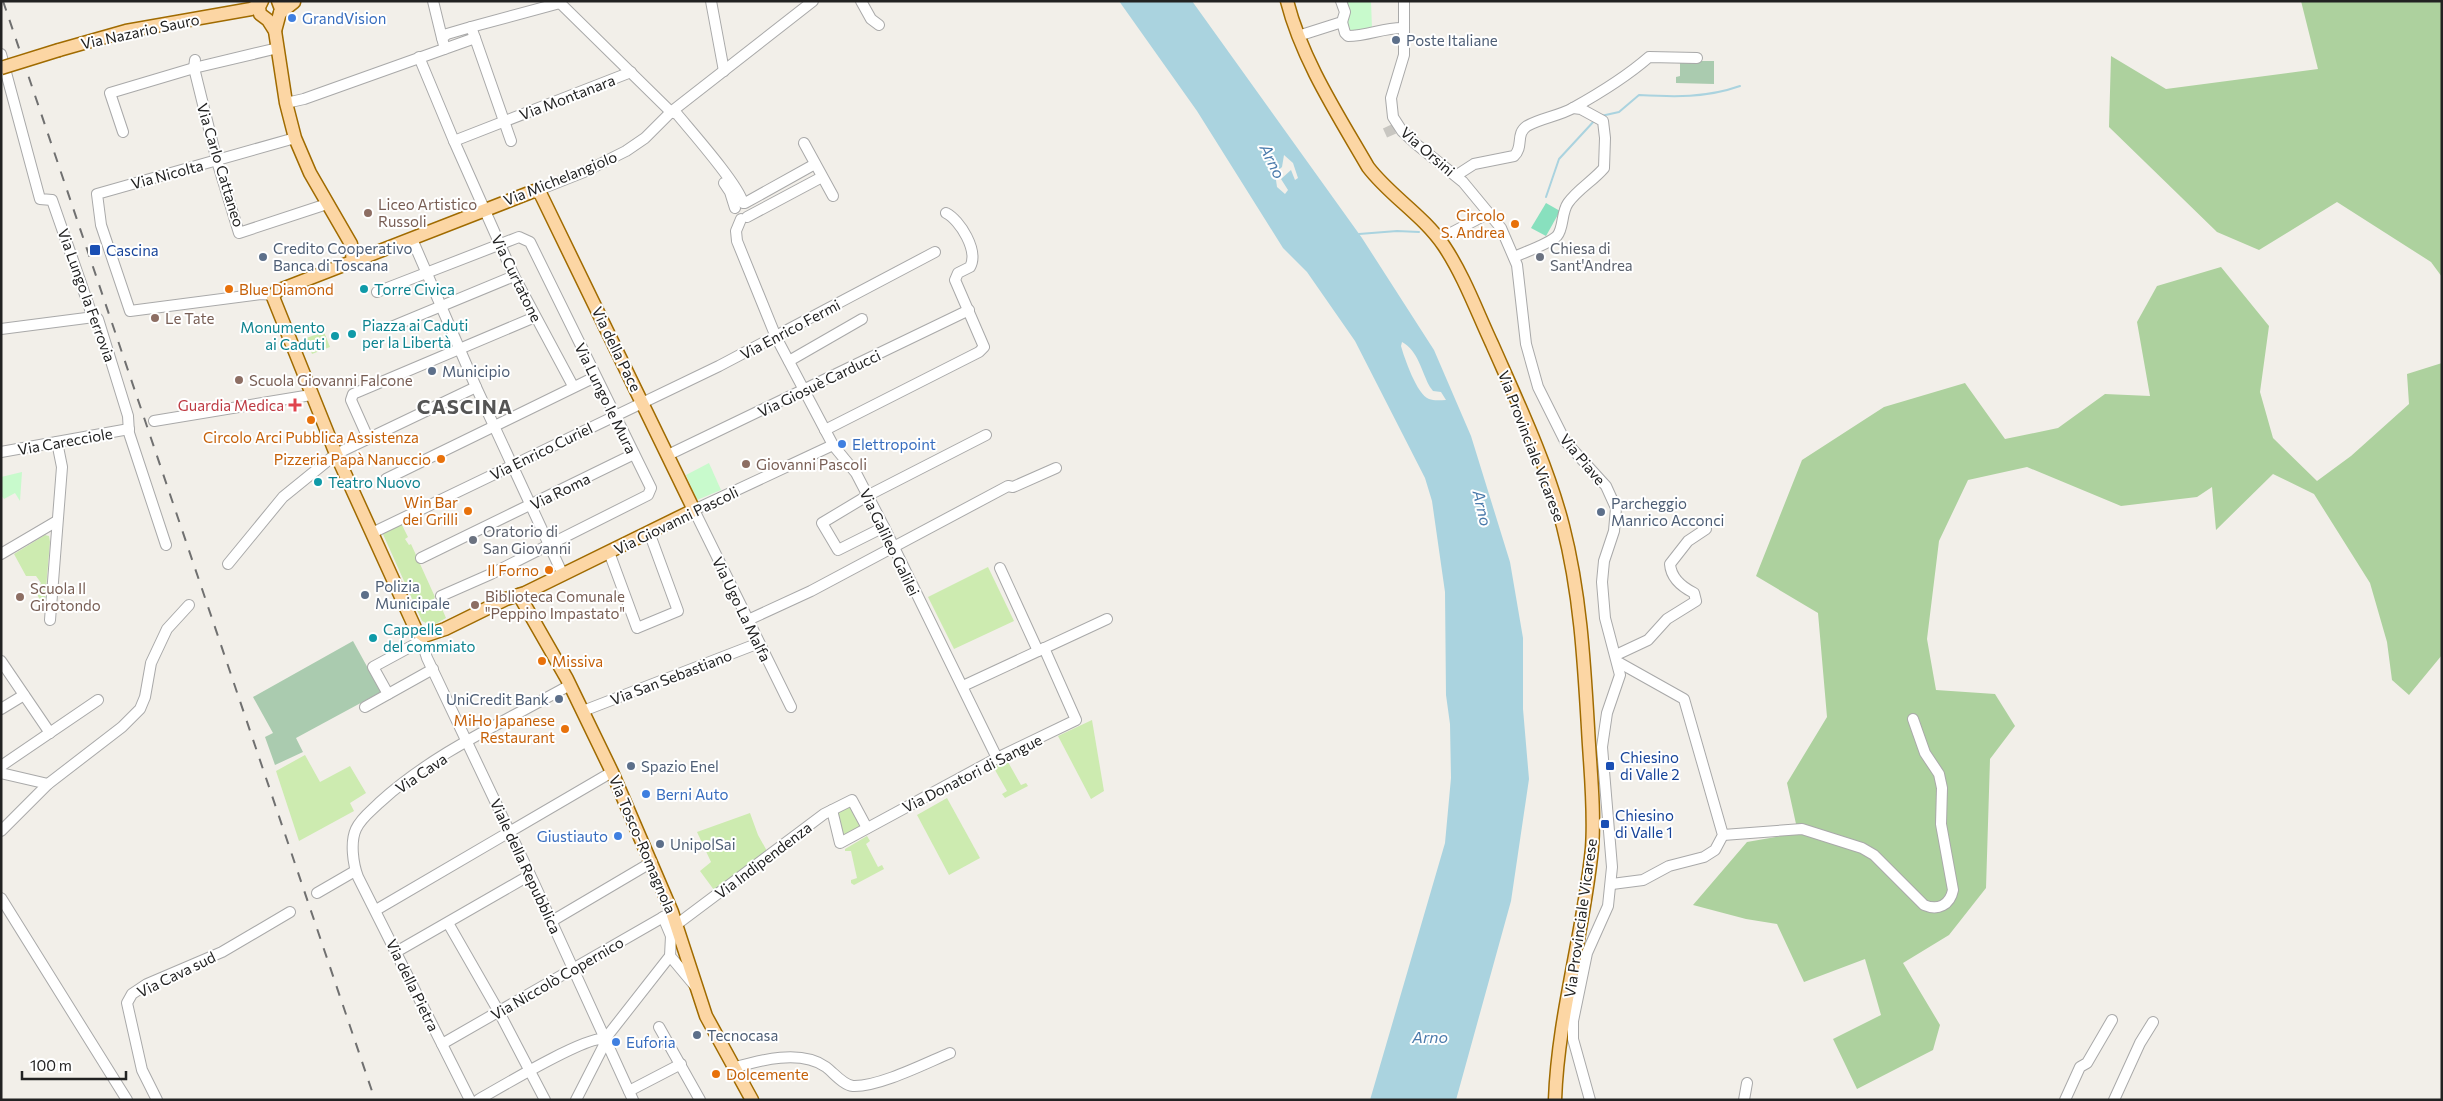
<svg xmlns="http://www.w3.org/2000/svg" width="2443" height="1101" viewBox="0 0 2443 1101" font-family="Commissioner,sans-serif">
	<style>
		.grass { fill: #cdebb0 }
		.forest { fill: #add19e }
		.cemetery { fill: #aacbaf }
		.park { fill: #c8facc }
		.pitch { fill: #88e0be }
		.water { fill: #aad3df; fill-rule: evenodd }
		.lines { fill: none; stroke-linecap: round; stroke-linejoin: round }
		.stream { stroke: #aad3df; stroke-width: 2 }
		.minor-tunnel { stroke: #c8c6c1; stroke-width: 10; stroke-dasharray: 10 5; stroke-linecap: butt }
		.minor-casing { stroke: #a9a9a9; stroke-width: 12 }
		.major-casing { stroke: #a06b00; stroke-width: 15 }
		.minor { stroke: #fff; stroke-width: 10 }
		.major { stroke: #fcd6a4; stroke-width: 12 }
		.rail { stroke: #707070; stroke-width: 2; stroke-dasharray: 10 10; stroke-linecap: butt }
		.major-bridge-casing { stroke: #a06b00; stroke-width: 15; stroke-linecap: butt }
		.major-bridge { stroke: #fcd6a4; stroke-width: 12 }
		.shop-dot { fill: #3f7fe0; stroke: #fff; stroke-width: 2 }
		.service-dot { fill: #5c6f8a; stroke: #fff; stroke-width: 2 }
		.education-dot { fill: #8d6e63; stroke: #fff; stroke-width: 2 }
		.food-dot { fill: #e8710a; stroke: #fff; stroke-width: 2 }
		.transit-dot { fill: #1a4fb4; stroke: #fff; stroke-width: 2 }
		.worship-dot { fill: #6b7280; stroke: #fff; stroke-width: 2 }
		.culture-dot { fill: #0f9aa8; stroke: #fff; stroke-width: 2 }
		.health-dot { fill: #e0444e; stroke: #fff; stroke-width: 2 }
		.labels { text-anchor: middle; dominant-baseline: central; stroke-width: 4; stroke-linejoin: round; paint-order: stroke }
		.shop-label { font-size: 15px; fill: #366cbe; stroke: #fff; text-anchor: start }
		.street-label { font-size: 15px; fill: #222; stroke: #fff }
		.service-label { font-size: 15px; fill: #4e5e75; stroke: #fff; text-anchor: start }
		.education-label { font-size: 15px; fill: #785e54; stroke: #fff; text-anchor: start }
		.food-label { font-size: 15px; fill: #c56008; stroke: #fff; text-anchor: end }
		.worship-label { font-size: 15px; fill: #5b616d; stroke: #fff; text-anchor: start }
		.transit-label { font-size: 15px; fill: #164399; stroke: #fff; text-anchor: start }
		.culture-label { font-size: 15px; fill: #0d838f; stroke: #fff; text-anchor: start }
		.health-label { font-size: 15px; fill: #be3a42; stroke: #fff; text-anchor: end }
		.water-label { font-size: 16px; font-style: italic; fill: #4a7aab; stroke: #fff }
		.district-label { font-size: 20px; font-weight: bold; letter-spacing: 1px; fill: #555; stroke: #fff }
	</style>
	<rect width="100%" height="100%" fill="#f2efe9"/>
	<!-- grass -->
	<g class="grass">
		<polygon points="324,332 330,347 312,354 306,338"/>
		<polygon points="401,523 408,537 405,539 409,545 411,544 435,597 433,600 436,606 440,604 446,618 432,626 422,621 382,532"/>
		<polygon points="45,535 49,536 50,542 45,600 41,602 36,592 41,583 36,576 26,576 14,554"/>
		<polygon points="988,567 1014,621 954,649 928,597"/>
		<polygon points="1092,720 1104,791 1091,799 1058,736"/>
		<polygon points="305,755 320,782 350,766 366,793 350,803 354,811 299,841 276,771"/>
		<polygon points="1012,757 1013,759 1008,762 1021,785 1026,783 1028,786 1005,798 1002,794 1007,791 995,770 990,772 988,769"/>
		<polygon points="947,798 980,858 949,875 917,815"/>
		<polygon points="850,806 861,828 842,836 837,812"/>
		<polygon points="750,813 758,835 767,851 714,890 700,871 711,862 697,832"/>
		<polygon points="867,836 870,841 866,844 878,867 882,865 884,869 854,885 851,883 851,880 857,878 851,851 845,851 845,849"/>
	</g>
	<!-- forest -->
	<g class="forest">
		<polygon points="2301,1 2442,1 2442,277 2431,262 2337,202 2259,250 2217,232 2109,127 2111,56 2166,89 2318,69"/>
		<polygon points="2221,267 2269,326 2260,392 2273,438 2317,481 2351,456 2409,404 2407,374 2442,363 2442,655 2409,695 2392,680 2387,642 2370,583 2314,494 2273,474 2216,530 2212,487 2197,497 2121,506 2027,467 1968,480 1939,541 1927,639 1936,690 1995,694 2015,726 1990,759 1986,888 1949,935 1903,963 1940,1025 1933,1050 1857,1089 1833,1039 1881,1015 1865,959 1804,982 1777,924 1746,919 1693,905 1747,842 1798,833 1787,783 1827,717 1818,613 1756,576 1802,460 1884,407 1965,383 2005,439 2058,428 2105,394 2150,396 2137,322 2157,286"/>
	</g>
	<!-- cemetery -->
	<g class="cemetery">
		<polygon points="1680,61 1714,61 1714,84 1676,83 1676,77 1680,76"/>
		<polygon points="353,641 381,692 296,738 303,752 275,765 265,737 273,733 253,697"/>
	</g>
	<!-- park -->
	<g class="park">
		<polygon points="1345,1 1371,1 1372,29 1350,33 1347,27 1349,17"/>
		<polygon points="709,463 721,490 697,500 686,475"/>
		<polygon points="22,472 20,501 15,493 4,499 1,495 1,477"/>
	</g>
	<!-- pitch -->
	<polygon class="pitch" points="1546,203 1560,211 1546,236 1531,228"/>
	<!-- water -->
	<path class="water" d="M1119 1H1192L1362 238 1434 350 1471 436 1510 562 1523 638V709L1529 779 1511 901 1456 1100H1370L1445 843 1451 778 1450 724 1446 695 1445 592 1432 501 1425 478 1355 341 1307 272 1283 248 1197 111ZM1284 155 1293 163 1298 178 1295 180 1291 170 1281 179 1288 190 1285 194 1277 187 1275 173 1282 167ZM1402 342C1418 350 1422 373 1430 387L1433 391 1441 392 1446 400C1441 400 1434 401 1429 399 1417 395 1404 357 1401 346Z"/>
	<g class="lines">
		<!-- stream -->
		<g class="stream">
			<path d="M1601 116 1619 112 1639 95C1674 97 1706 98 1740 86"/>
			<polyline points="1546,197 1559,159 1595,120"/>
			<polyline points="1359,234 1397,231 1419,232"/>
		</g>
		<!-- minor-tunnel -->
		<polyline class="minor-tunnel" points="1385,133 1396,128"/>
		<!-- minor casing -->
		<g class="minor-casing">
			<g id="minor">
				<polyline points="433,1 442,38"/>
				<polyline points="711,1 724,71"/>
				<polyline points="861,1 871,19 879,25"/>
				<polyline points="1404,1 1404,55 1391,98 1393,117 1402,131 1416,144 1463,182 1501,228 1517,265 1526,344 1538,387 1565,441 1606,486 1616,508 1614,531 1604,561 1602,582 1605,618 1620,675 1607,713 1602,747 1612,867 1608,906 1587,953 1573,1021 1573,1039 1590,1100"/>
				<path d="M1342 22 1345 33 1348 36C1368 36 1385 27 1404 28"/>
				<path d="M471 27 560 3 671 112 677 114C691 131 739 185 743 203"/>
				<polyline points="1298,36 1342,22 1345,12 1341,1"/>
				<polyline points="475,38 511,141"/>
				<polyline points="1,54 40,199 52,200 91,312 98,319 128,416 129,433 166,545"/>
				<polyline points="419,57 454,141 514,276 573,386"/>
				<polyline points="195,60 194,68 217,161 239,233 327,204"/>
				<polyline points="286,103 304,99 475,38 471,27 447,34 442,38 445,49"/>
				<polyline points="123,132 110,93 194,68 278,48"/>
				<polyline points="454,141 631,72"/>
				<polyline points="804,143 833,196"/>
				<path d="M1457 175 1474 164 1514 156C1524 147 1515 134 1527 126 1541 118 1559 116 1573 108 1600 93 1626 77 1649 57L1697 58"/>
				<polyline points="724,183 730,192 735,208"/>
				<polyline points="536,191 584,172 626,151 645,138 671,112 813,1"/>
				<polyline points="745,203 815,164"/>
				<polyline points="747,217 822,177"/>
				<polyline points="741,219 736,231 737,241 776,337 833,445 856,473 884,527 997,758"/>
				<polyline points="1451,233 1489,213"/>
				<polyline points="412,239 476,387 563,575"/>
				<path d="M1514 257C1525 252 1549 244 1557 236 1564 228 1561 213 1568 203 1578 189 1593 181 1604 168L1605 138 1603 121 1581 109 1573 108"/>
				<polyline points="377,292 519,237 530,242 651,488 648,495 491,574 441,596"/>
				<polyline points="274,295 261,294 130,311 101,225 97,194 295,138"/>
				<polyline points="391,327 514,276"/>
				<polyline points="1,329 94,317"/>
				<polyline points="789,361 862,319"/>
				<polyline points="154,421 311,395"/>
				<path d="M825 430 979 352 984 347 955 280 958 273 970 267C979 251 960 220 946 213"/>
				<polyline points="368,438 351,400 353,394 535,317"/>
				<polyline points="1,452 129,429"/>
				<polyline points="668,455 969,310"/>
				<polyline points="386,479 595,377"/>
				<polyline points="884,527 838,550 822,523 867,496 986,435"/>
				<polyline points="372,533 719,366 935,252"/>
				<polyline points="609,552 637,628 678,611 649,532"/>
				<polyline points="1,554 57,521"/>
				<polyline points="421,558 634,454"/>
				<polyline points="228,564 283,497 336,454 476,387"/>
				<polyline points="1000,568 1038,651"/>
				<polyline points="50,620 62,467 57,442"/>
				<polyline points="748,620 811,591 1008,486 1013,487 1056,468"/>
				<polyline points="419,633 427,658 533,881 633,1100"/>
				<path d="M1616 655 1648 640 1667 619 1696 601 1694 593C1682 587 1671 578 1670 564L1688 541 1706 529"/>
				<polyline points="1,661 50,733"/>
				<polyline points="963,686 1107,619"/>
				<polyline points="388,694 373,667 421,641"/>
				<polyline points="365,707 433,669"/>
				<polyline points="791,707 694,510 833,445"/>
				<polyline points="1,709 24,695"/>
				<polyline points="583,711 759,643"/>
				<polyline points="1,766 98,700"/>
				<polyline points="1,773 48,784"/>
				<polyline points="832,810 840,843 997,758 1076,720 1044,648"/>
				<polyline points="1,831 48,784 122,727 140,709 145,697 151,663 167,629 189,605"/>
				<path d="M1723 835 1802 829 1862 848 1874 855 1924 905C1938 911 1950 905 1953 890L1941 824 1942 788 1939 774 1925 753 1913 719"/>
				<polyline points="1612,884 1643,880 1669,866 1704,857 1715,850 1723,835 1684,699 1618,662"/>
				<polyline points="317,893 355,871"/>
				<polyline points="1,898 127,1100"/>
				<polyline points="376,910 612,772"/>
				<polyline points="552,921 652,862"/>
				<polyline points="448,923 499,1012 545,1100"/>
				<polyline points="676,925 824,814 852,800 867,828"/>
				<polyline points="396,952 530,875"/>
				<polyline points="670,956 695,986"/>
				<polyline points="659,1027 700,1100"/>
				<polyline points="442,1044 672,912"/>
				<path d="M733 1068C760 1060 801 1049 826 1067 834 1073 843 1085 853 1086 879 1087 926 1063 950 1053"/>
				<polyline points="629,1091 681,1064"/>
				<polyline points="157,1100 142,1070 127,1003 132,994 147,984 222,952 290,912"/>
				<path d="M470 1100 358 877C353 864 350 842 356 829 361 818 371 811 379 803 433 753 506 721 570 685"/>
				<path d="M478 1100C499 1088 587 1035 605 1039"/>
				<polyline points="576,1100 603,1047 605,1039 670,956 671,936 663,917"/>
				<polyline points="1744,1100 1747,1083"/>
				<polyline points="2065,1100 2080,1067 2087,1063 2112,1020"/>
				<polyline points="2114,1100 2140,1043 2153,1022"/>
			</g>
		</g>
		<!-- major casing -->
		<g class="major-casing">
			<g id="major">
				<polyline points="262,1 259,7 260,14 268,20 275,31 286,103 295,138 310,173 351,244 353,262"/>
				<path d="M1287 1C1302 60 1338 115 1368 167 1390 196 1423 215 1444 246 1464 276 1477 312 1492 344 1518 403 1547 464 1563 526 1580 592 1584 660 1588 728 1590 768 1595 809 1592 848 1584 932 1558 1015 1555 1100"/>
				<polyline points="280,13 294,2"/>
				<polyline points="275,31 281,9 278,1"/>
				<polyline points="59,50 126,31 251,9 260,4"/>
				<polygon points="534,191 540,193 543,199 694,510 525,593 506,599 445,629 424,636 416,630 336,454 273,297 277,291"/>
				<polyline points="519,595 567,679 612,772 672,912 706,1016 752,1100"/>
			</g>
		</g>
		<!-- minor -->
		<use href="#minor" class="minor"/>
		<!-- major -->
		<use href="#major" class="major"/>
		<!-- rail -->
		<polyline class="rail" points="3,1 375,1100"/>
		<!-- major-bridge casing -->
		<g class="major-bridge-casing">
			<polyline id="major-bridge" points="1,68 59,50"/>
		</g>
		<!-- major-bridge -->
		<use href="#major-bridge" class="major-bridge"/>
	</g>
	<!-- markers -->
	<g class="shop-dot">
		<circle cx="292" cy="18" r="5"/>
		<circle cx="842" cy="444" r="5"/>
		<circle cx="646" cy="794" r="5"/>
		<circle cx="618" cy="836" r="5"/>
		<circle cx="616" cy="1042" r="5"/>
	</g>
	<g class="service-dot">
		<circle cx="1396" cy="40" r="5"/>
		<circle cx="263" cy="257" r="5"/>
		<circle cx="432" cy="371" r="5"/>
		<circle cx="1601" cy="512" r="5"/>
		<circle cx="365" cy="595" r="5"/>
		<circle cx="559" cy="699" r="5"/>
		<circle cx="631" cy="766" r="5"/>
		<circle cx="660" cy="844" r="5"/>
		<circle cx="697" cy="1035" r="5"/>
	</g>
	<g class="education-dot">
		<circle cx="368" cy="213" r="5"/>
		<circle cx="155" cy="318" r="5"/>
		<circle cx="239" cy="380" r="5"/>
		<circle cx="746" cy="464" r="5"/>
		<circle cx="20" cy="597" r="5"/>
		<circle cx="475" cy="605" r="5"/>
	</g>
	<g class="food-dot">
		<circle cx="1515" cy="224" r="5"/>
		<circle cx="229" cy="289" r="5"/>
		<circle cx="311" cy="420" r="5"/>
		<circle cx="441" cy="459" r="5"/>
		<circle cx="468" cy="511" r="5"/>
		<circle cx="549" cy="570" r="5"/>
		<circle cx="542" cy="661" r="5"/>
		<circle cx="565" cy="729" r="5"/>
		<circle cx="716" cy="1074" r="5"/>
	</g>
	<g class="transit-dot">
		<rect x="89" y="244" width="12" height="12" rx="2.5"/>
		<rect x="1605" y="761" width="10" height="10" rx="2.5"/>
		<rect x="1600" y="819" width="10" height="10" rx="2.5"/>
	</g>
	<g class="worship-dot">
		<circle cx="1540" cy="257" r="5"/>
		<circle cx="473" cy="540" r="5"/>
	</g>
	<g class="culture-dot">
		<circle cx="364" cy="289" r="5"/>
		<circle cx="352" cy="334" r="5"/>
		<circle cx="335" cy="336" r="5"/>
		<circle cx="318" cy="482" r="5"/>
		<circle cx="373" cy="638" r="5"/>
	</g>
	<path class="health-dot" d="M292.5 397.5h5v5h5v5h-5v5h-5v-5h-5v-5h5z"/>
	<g class="labels">
		<!-- shop labels -->
		<g class="shop-label">
			<text x="302" y="18">GrandVision</text>
			<text x="852" y="444">Elettropoint</text>
			<text x="656" y="794">Berni Auto</text>
			<text x="608" y="836" text-anchor="end">Giustiauto</text>
			<text x="626" y="1042">Euforia</text>
		</g>
		<!-- street labels -->
		<g class="street-label">
			<text transform="translate(140 31) rotate(-12)">Via Nazario Sauro</text>
			<text transform="translate(567 97) rotate(-21)">Via Montanara</text>
			<text transform="translate(1428 151) rotate(41)">Via Orsini</text>
			<text transform="translate(221 165) rotate(73)">Via Carlo Cattaneo</text>
			<text transform="translate(167 174) rotate(-15)">Via Nicolta</text>
			<text transform="translate(560 178) rotate(-22)">Via Michelangiolo</text>
			<text transform="translate(517 278) rotate(64)">Via Curtatone</text>
			<text transform="translate(87 295) rotate(70)">Via Lungo la Ferrovia</text>
			<text transform="translate(790 329) rotate(-28)">Via Enrico Fermi</text>
			<text transform="translate(617 349) rotate(64)">Via della Pace</text>
			<text transform="translate(819 383) rotate(-26)">Via Giosuè Carducci</text>
			<text transform="translate(606 398) rotate(64)">Via Lungo le Mura</text>
			<text transform="translate(65 441) rotate(-10)">Via Carecciole</text>
			<text transform="translate(1532 446) rotate(69)">Via Provinciale Vicarese</text>
			<text transform="translate(541 451) rotate(-26)">Via Enrico Curiel</text>
			<text transform="translate(1583 459) rotate(50)">Via Piave</text>
			<text transform="translate(560 491) rotate(-26)">Via Roma</text>
			<text transform="translate(676 520) rotate(-26)">Via Giovanni Pascoli</text>
			<text transform="translate(890 542) rotate(64)">Via Galileo Galilei</text>
			<text transform="translate(742 609) rotate(64)">Via Ugo La Malfa</text>
			<text transform="translate(671 677) rotate(-21)">Via San Sebastiano</text>
			<text transform="translate(421 773) rotate(-34)">Via Cava</text>
			<text transform="translate(972 773) rotate(-27)">Via Donatori di Sangue</text>
			<text transform="translate(643 844) rotate(67)">Via Tosco-Romagnola</text>
			<text transform="translate(763 860) rotate(-37)">Via Indipendenza</text>
			<text transform="translate(526 866) rotate(65)">Viale della Repubblica</text>
			<text transform="translate(1580 918) rotate(-82)">Via Provinciale Vicarese</text>
			<text transform="translate(176 974) rotate(-26)">Via Cava sud</text>
			<text transform="translate(557 978) rotate(-30)">Via Niccolò Copernico</text>
			<text transform="translate(413 985) rotate(64)">Via della Pietra</text>
		</g>
		<!-- service labels -->
		<g class="service-label">
			<text x="1406" y="40">Poste Italiane</text>
			<text x="273" y="248">Credito Cooperativo<tspan x="273" dy="17">Banca di Toscana</tspan></text>
			<text x="442" y="371">Municipio</text>
			<text x="1611" y="503">Parcheggio<tspan x="1611" dy="17">Manrico Acconci</tspan></text>
			<text x="375" y="586">Polizia<tspan x="375" dy="17">Municipale</tspan></text>
			<text x="549" y="699" text-anchor="end">UniCredit Bank</text>
			<text x="641" y="766">Spazio Enel</text>
			<text x="670" y="844">UnipolSai</text>
			<text x="707" y="1035">Tecnocasa</text>
		</g>
		<!-- education labels -->
		<g class="education-label">
			<text x="378" y="204">Liceo Artistico<tspan x="378" dy="17">Russoli</tspan></text>
			<text x="165" y="318">Le Tate</text>
			<text x="249" y="380">Scuola Giovanni Falcone</text>
			<text x="756" y="464">Giovanni Pascoli</text>
			<text x="30" y="588">Scuola Il<tspan x="30" dy="17">Girotondo</tspan></text>
			<text x="485" y="596">Biblioteca Comunale<tspan x="485" dy="17">"Peppino Impastato"</tspan></text>
		</g>
		<!-- food labels -->
		<g class="food-label">
			<text x="1505" y="215">Circolo<tspan x="1505" dy="17">S. Andrea</tspan></text>
			<text x="239" y="289" text-anchor="start">Blue Diamond</text>
			<text x="311" y="437" text-anchor="middle">Circolo Arci Pubblica Assistenza</text>
			<text x="431" y="459">Pizzeria Papà Nanuccio</text>
			<text x="458" y="502">Win Bar<tspan x="458" dy="17">dei Grilli</tspan></text>
			<text x="539" y="570">Il Forno</text>
			<text x="552" y="661" text-anchor="start">Missiva</text>
			<text x="555" y="720">MiHo Japanese<tspan x="555" dy="17">Restaurant</tspan></text>
			<text x="726" y="1074" text-anchor="start">Dolcemente</text>
		</g>
		<!-- worship labels -->
		<g class="worship-label">
			<text x="1550" y="248">Chiesa di<tspan x="1550" dy="17">Sant'Andrea</tspan></text>
			<text x="483" y="531">Oratorio di<tspan x="483" dy="17">San Giovanni</tspan></text>
		</g>
		<!-- transit labels -->
		<g class="transit-label">
			<text x="106" y="250">Cascina</text>
			<text x="1620" y="757">Chiesino<tspan x="1620" dy="17">di Valle 2</tspan></text>
			<text x="1615" y="815">Chiesino<tspan x="1615" dy="17">di Valle 1</tspan></text>
		</g>
		<!-- culture labels -->
		<g class="culture-label">
			<text x="374" y="289">Torre Civica</text>
			<text x="362" y="325">Piazza ai Caduti<tspan x="362" dy="17">per la Libertà</tspan></text>
			<text x="325" y="327" text-anchor="end">Monumento<tspan x="325" dy="17">ai Caduti</tspan></text>
			<text x="328" y="482">Teatro Nuovo</text>
			<text x="383" y="629">Cappelle<tspan x="383" dy="17">del commiato</tspan></text>
		</g>
		<!-- health labels -->
		<g class="health-label">
			<text x="284" y="405">Guardia Medica</text>
		</g>
		<!-- water labels -->
		<g class="water-label">
			<text transform="translate(1273 161) rotate(64)">Arno</text>
			<text transform="translate(1483 508) rotate(77)">Arno</text>
			<text x="1430" y="1036">Arno</text>
		</g>
		<!-- district labels -->
		<g class="district-label">
			<text x="465" y="406">CASCINA</text>
		</g>
	</g>
	<!-- border -->
	<rect width="2443" height="1101" fill="none" stroke="#222222" stroke-width="5"/>
	<!-- scale -->
	<path d="M22 1071v8h104v-8" fill="none" stroke="#222222" stroke-width="2.5"/>
	<text x="30" y="1071" font-size="15" fill="#222222" stroke="#ffffff" stroke-width="4" paint-order="stroke">100 m</text>
</svg>
